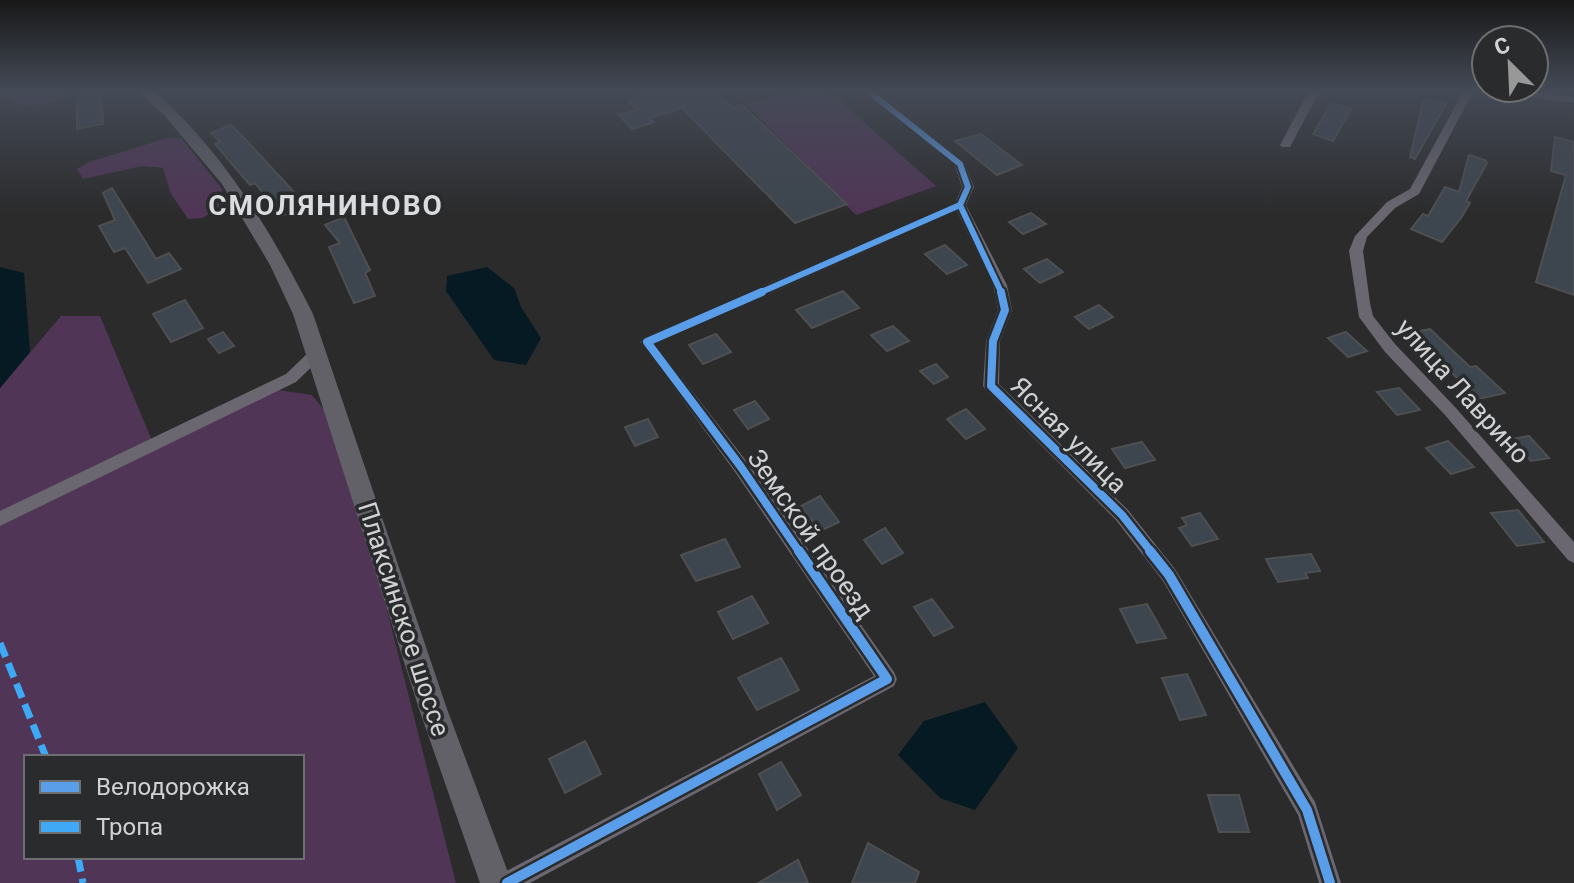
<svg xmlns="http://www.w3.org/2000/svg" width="1574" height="883" viewBox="0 0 1574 883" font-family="Roboto,sans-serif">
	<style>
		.green { fill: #503556; fill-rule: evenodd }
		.water { fill: #051a23 }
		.building { fill: #3d454e; stroke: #4e4f50; stroke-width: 2 }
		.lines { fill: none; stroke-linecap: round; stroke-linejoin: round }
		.street { fill: #6a6770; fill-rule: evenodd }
		.secondary { fill: #626168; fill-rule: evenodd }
		.quiet-far1 { stroke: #3fa9f5; stroke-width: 5; stroke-dasharray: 9 5; stroke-linecap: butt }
		.quiet { stroke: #3fa9f5; stroke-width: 7; stroke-dasharray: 15 7; stroke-linecap: butt }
		.cycleway-far2-casing { stroke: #2a2b2d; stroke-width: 10 }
		.cycleway-far1-casing { stroke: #2a2b2d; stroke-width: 13 }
		.cycleway-casing { stroke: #2a2b2d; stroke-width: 15 }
		.cycleway-far2 { stroke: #5a9eea; stroke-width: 6 }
		.cycleway-far1 { stroke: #5a9eea; stroke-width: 8 }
		.cycleway { stroke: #5a9eea; stroke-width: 10 }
		.labels { text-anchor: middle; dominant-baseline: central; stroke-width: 7; stroke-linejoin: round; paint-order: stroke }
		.street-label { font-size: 26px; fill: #d2d2d4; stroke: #2a2b2d }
		.far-district-label { font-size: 28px; font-weight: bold; letter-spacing: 2px; fill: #dbdcdf; stroke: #2a2b2d }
	</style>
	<rect width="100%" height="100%" fill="#2b2b2c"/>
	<!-- green -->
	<g class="green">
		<path d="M0 90H81C57 99 27 116 4 98L0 99Z"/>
		<polygon points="798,90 828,90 936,186 856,215 746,104"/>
		<polygon points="167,138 181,138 222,189 219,209 202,218 188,219 171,194 163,168 142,166 83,179 77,169 89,162"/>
		<path d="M61 316H100L153 443 278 390 312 395 342 432 456 883H0V388ZM26 757H302V857H26Z"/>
	</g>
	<!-- water -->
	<g class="water">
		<polygon points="0,267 24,273 30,352 0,388"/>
		<polygon points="487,267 514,288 521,307 541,338 526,365 494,360 446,291 447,276"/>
		<polygon points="985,702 1018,748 975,810 940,798 898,755 924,721"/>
	</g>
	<!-- building -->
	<g class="building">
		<polygon points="83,90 101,90 103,124 77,129 77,93"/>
		<polygon points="655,90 714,90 733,108 742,105 847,204 795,223 682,108 649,118 654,122 632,129 619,115 637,110 627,99"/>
		<polygon points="1424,98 1446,104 1415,159 1410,157"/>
		<polygon points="1331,103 1351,109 1333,141 1313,134"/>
		<polygon points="231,125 246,140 306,205 282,216 255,183 250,185 215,144 220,142 211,133"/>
		<polygon points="981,134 1022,165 997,175 955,141"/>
		<polygon points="1555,137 1574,142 1574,295 1536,282 1566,175 1551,171"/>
		<polygon points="1469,155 1485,160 1487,163 1466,201 1470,203 1461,218 1442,242 1411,229 1423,214 1428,216 1445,187 1459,192"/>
		<polygon points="112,188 156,259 169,253 181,269 148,283 125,248 114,252 99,226 115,220 103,193"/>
		<polygon points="1031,213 1046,224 1023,234 1009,222"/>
		<polygon points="344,217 370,270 365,273 375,296 354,303 329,247 340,243 325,225"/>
		<polygon points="945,245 967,265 947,274 925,254"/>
		<polygon points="1047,259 1063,272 1040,283 1024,269"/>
		<polygon points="843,291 859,308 812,328 796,310"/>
		<polygon points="185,300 203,328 171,342 153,314"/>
		<polygon points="1099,305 1113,317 1089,329 1075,317"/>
		<polygon points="893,326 909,341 887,351 871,335"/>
		<polygon points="1430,329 1470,367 1476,366 1505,393 1479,399 1429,351 1422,352 1404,334"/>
		<polygon points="223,332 234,346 219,353 208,339"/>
		<polygon points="1346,332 1367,351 1348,357 1328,338"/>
		<polygon points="716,334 731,352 703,364 689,345"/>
		<polygon points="936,364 948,377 934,384 920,371"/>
		<polygon points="1399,388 1420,410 1397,415 1377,392"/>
		<polygon points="755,401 769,419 748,429 734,410"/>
		<polygon points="966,409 985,429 966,439 947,419"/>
		<polygon points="648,419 658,437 635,446 625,427"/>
		<polygon points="1529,436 1549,458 1531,461 1511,439"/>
		<polygon points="1448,441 1474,467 1451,474 1426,448"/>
		<polygon points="1142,442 1155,460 1125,468 1112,449"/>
		<polygon points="820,496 839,522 820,531 801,506"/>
		<polygon points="1518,510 1544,542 1517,546 1491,513"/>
		<polygon points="1200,513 1218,539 1192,546 1179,528 1187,525 1182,518"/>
		<polygon points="885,528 903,553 882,564 864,540"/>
		<polygon points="725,539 740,567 696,581 681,555"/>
		<polygon points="1311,554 1320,571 1305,573 1308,578 1278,582 1266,559"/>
		<polygon points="752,596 768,623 733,639 718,612"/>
		<polygon points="932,599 953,627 934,636 914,607"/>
		<polygon points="1147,604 1166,638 1137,643 1120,609"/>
		<polygon points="781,658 799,690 757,710 738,678"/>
		<polygon points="1187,674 1206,715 1180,720 1162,678"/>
		<polygon points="585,741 601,774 565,793 549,759"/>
		<polygon points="781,762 801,795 777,810 759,774"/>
		<polygon points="1208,795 1239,795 1249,832 1219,832"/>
		<polygon points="868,843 919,872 915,883 852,883"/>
		<polygon points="798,860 808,883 758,883"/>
	</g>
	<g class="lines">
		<!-- street -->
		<g class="street">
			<polygon points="862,90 874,90 964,161 974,187 966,205 1007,285 1012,310 1000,341 999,384 1128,510 1175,569 1315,802 1341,883 1319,883 1298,815 1163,581 1116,520 986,390 983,386 986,341 998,310 993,285 957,211 656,344 747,462 894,672 897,679 894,686 530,883 496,883 499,875 874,676 735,472 640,342 642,338 955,203 962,187 955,166"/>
			<polygon points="1312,90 1324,90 1316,98 1290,147 1282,147 1280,145 1306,96"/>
			<polygon points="1464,90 1474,90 1419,194 1395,208 1367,237 1363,251 1370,303 1373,316 1395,344 1455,407 1574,542 1574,563 1568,560 1445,415 1385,352 1359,317 1349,251 1355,236 1387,202 1410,189"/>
			<polygon points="1490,90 1521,90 1574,97 1574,103 1495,93"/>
			<polygon points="316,349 321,350 323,354 321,358 296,382 0,526 0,511 286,374 311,350"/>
		</g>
		<!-- secondary -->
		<path class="secondary" d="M137 90H153C223 151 271 231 313 314L447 709 512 883H480L419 709 293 314 270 265 222 184 164 115Z"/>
		<!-- quiet-far1 -->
		<polyline class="quiet-far1" points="153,96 156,90"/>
		<!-- quiet -->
		<g class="quiet">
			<polyline points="0,643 46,757"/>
			<polyline points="78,857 83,883"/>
		</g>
		<!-- cycleway-far2 casing -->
		<g class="cycleway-far2-casing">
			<g id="cycleway-far2">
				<polyline points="867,90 960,164 968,187 960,205 1002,294"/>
				<polyline points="757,294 960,205"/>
			</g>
		</g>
		<!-- cycleway-far1 casing -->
		<g class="cycleway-far1-casing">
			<g id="cycleway-far1">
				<polyline points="762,292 647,342 741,467 800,553"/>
				<polyline points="1001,292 1005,310 993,341 991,386 1122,515 1152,553"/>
			</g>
		</g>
		<!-- cycleway casing -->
		<g class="cycleway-casing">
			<g id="cycleway">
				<polyline points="1150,551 1169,575 1307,810 1330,883"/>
				<polyline points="507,883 887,679 799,551"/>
			</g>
		</g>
		<!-- cycleway-far2 -->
		<use href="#cycleway-far2" class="cycleway-far2"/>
		<!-- cycleway-far1 -->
		<use href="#cycleway-far1" class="cycleway-far1"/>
		<!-- cycleway -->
		<use href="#cycleway" class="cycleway"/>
	</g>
	<!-- sky -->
	<linearGradient id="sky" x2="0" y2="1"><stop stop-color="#181818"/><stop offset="0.42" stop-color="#444a56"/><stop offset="1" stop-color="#444a56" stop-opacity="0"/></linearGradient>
	<rect width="1574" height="214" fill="url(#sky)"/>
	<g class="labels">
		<!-- street labels -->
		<g class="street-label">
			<text transform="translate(1463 391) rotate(48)">улица Лаврино</text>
			<text transform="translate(1069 435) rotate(45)">Ясная улица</text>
			<text transform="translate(811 534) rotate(55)">Земской проезд</text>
			<text transform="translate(404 619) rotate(72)">Плаксинское шоссе</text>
		</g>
		<!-- far-district labels -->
		<g class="far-district-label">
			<text x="326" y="205">СМОЛЯНИНОВО</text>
		</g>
	</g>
	<!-- legend -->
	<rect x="24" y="755" width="280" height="104" fill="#2a2b2d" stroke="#6d6e70" stroke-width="2"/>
	<rect x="40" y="781" width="40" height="12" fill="#5a9eea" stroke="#6d6e70" stroke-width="2"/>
	<text x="96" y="795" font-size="24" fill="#d2d2d4">Велодорожка</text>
	<rect x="40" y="821" width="40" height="12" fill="#3fa9f5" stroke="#6d6e70" stroke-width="2"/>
	<text x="96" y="835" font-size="24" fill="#d2d2d4">Тропа</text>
	<!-- north arrow -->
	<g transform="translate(1510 64) rotate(336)"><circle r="38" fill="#2a2b2d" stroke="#6d6e70" stroke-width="2"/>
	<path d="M0-6L14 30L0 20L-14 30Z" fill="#989899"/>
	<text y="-12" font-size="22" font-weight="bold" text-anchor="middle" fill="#d2d2d4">С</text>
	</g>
</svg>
